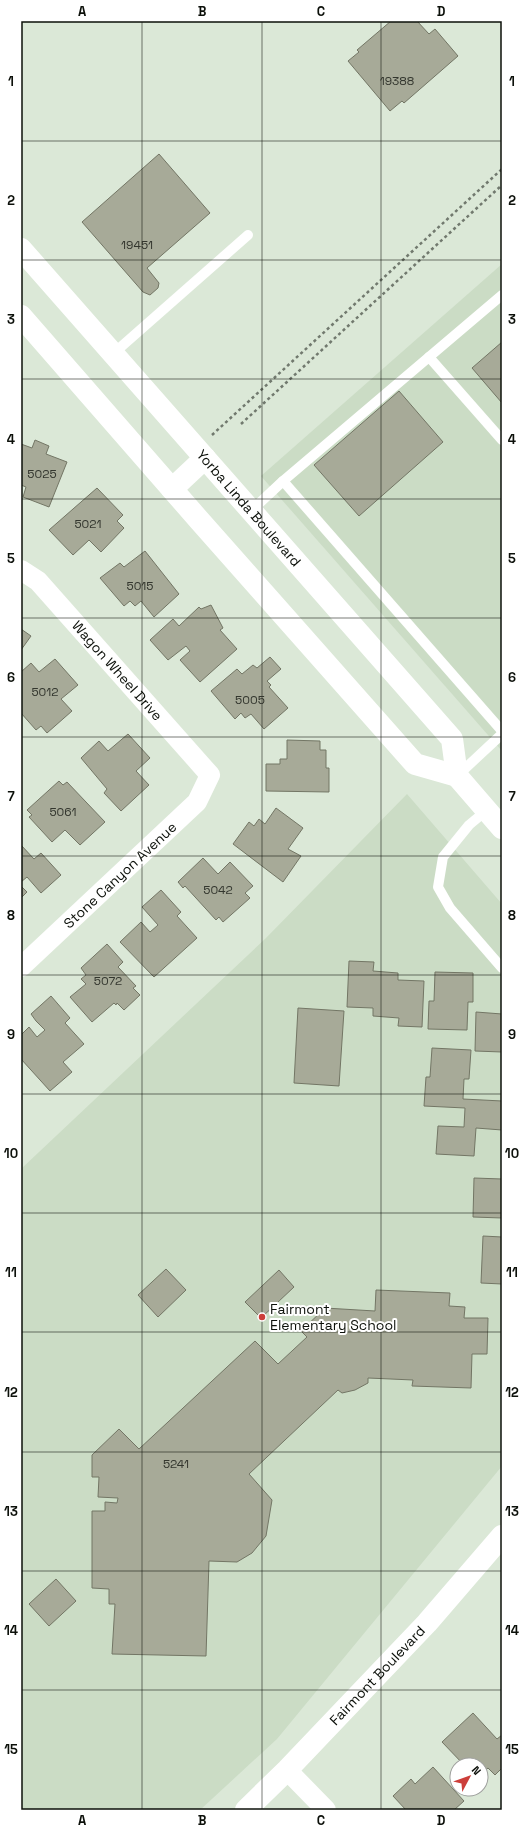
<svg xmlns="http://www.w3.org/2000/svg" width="523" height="1831" viewBox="0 0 523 1831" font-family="'Space Grotesk',sans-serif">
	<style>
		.built { fill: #cbdcc5 }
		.building { fill: #a7aa98; stroke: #737665 }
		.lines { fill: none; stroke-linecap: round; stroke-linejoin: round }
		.path { stroke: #71796e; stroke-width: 2.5; stroke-dasharray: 3 3; stroke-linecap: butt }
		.lane { stroke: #fff; stroke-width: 10 }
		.street { stroke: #fff; stroke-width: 20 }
		.secondary { stroke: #fff; stroke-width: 22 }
		.primary { stroke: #fff; stroke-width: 22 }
		.grid { fill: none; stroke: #0c100a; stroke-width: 1; stroke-opacity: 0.55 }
		.poi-dot { fill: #cc3e3a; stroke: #fff; stroke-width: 1.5 }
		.labels { text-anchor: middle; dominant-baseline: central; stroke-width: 4; stroke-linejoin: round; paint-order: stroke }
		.number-label { font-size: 12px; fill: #33362e }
		.street-label { font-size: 14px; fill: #0c100a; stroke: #fff }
		.poi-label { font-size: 14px; fill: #0c100a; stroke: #fff; text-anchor: start }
		.neatline { fill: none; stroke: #0c100a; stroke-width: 1.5 }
		.grid-label { font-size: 13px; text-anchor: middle; font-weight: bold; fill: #0c100a }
	</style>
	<rect width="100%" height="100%" fill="#dbe8d7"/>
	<!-- built -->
	<g class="built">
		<polygon points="502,264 502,751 261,476"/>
		<polygon points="407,794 502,904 502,1466 277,1739 200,1810 21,1810 21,1169 266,938"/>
	</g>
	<!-- building -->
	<g class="building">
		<polygon points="391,21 417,21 429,34 435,29 458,56 404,103 402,101 390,111 348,61 359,52 357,50"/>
		<polygon points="159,154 210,213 147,268 159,283 158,288 150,295 143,292 82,222"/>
		<polygon points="502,342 502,403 472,368"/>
		<polygon points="399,391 443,442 359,516 314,465"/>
		<polygon points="35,440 49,446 46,454 67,462 49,507 23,497 26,487 21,485 21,444 32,448"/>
		<polygon points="97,488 123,515 117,521 124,528 101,552 89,540 73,555 49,530"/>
		<polygon points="145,551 179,594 154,617 141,601 135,606 130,601 124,606 100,578 120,563 124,567"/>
		<polygon points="211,605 223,628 220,630 237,649 200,682 180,660 190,651 186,646 168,660 150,640 173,619 179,626 199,607 201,609"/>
		<polygon points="21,629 31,636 21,650"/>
		<polygon points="270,657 281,669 267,681 271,685 269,687 288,708 264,729 251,714 245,718 241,713 235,719 211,691 237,669 242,674 253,665 257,668"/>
		<polygon points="55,659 78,685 61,699 72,711 47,733 41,726 36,730 21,713 21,672 31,663 39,672"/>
		<polygon points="128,734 150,758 136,771 149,785 121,811 104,793 107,789 81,758 99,741 108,751"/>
		<polygon points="287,740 320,741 320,750 326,750 326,768 329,768 329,792 266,791 266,764 280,764 280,759 287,759"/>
		<polygon points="59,781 63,785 67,782 105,822 80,845 65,830 52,842 29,817 32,815 27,810"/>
		<polygon points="276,808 303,828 288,849 301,856 283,882 233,844 249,822 254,826 259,819 265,824"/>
		<polygon points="21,845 34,859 41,853 61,875 41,893 27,877 21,882"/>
		<polygon points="203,858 218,874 230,862 253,886 245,893 250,898 223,922 219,917 216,920 185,886 183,888 178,882"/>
		<polygon points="21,886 27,892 21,898"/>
		<polygon points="161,890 181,912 177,916 197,938 154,977 120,942 141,922 150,932 158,925 142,907"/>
		<polygon points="107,944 123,962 118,967 136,986 133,988 140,995 124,1010 117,1003 116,1005 114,1003 92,1022 70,997 86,984 81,979 86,975 81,968"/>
		<polygon points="349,961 374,962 373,971 398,973 398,980 424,981 422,1027 398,1026 399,1018 373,1016 373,1008 347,1007"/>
		<polygon points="435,972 473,973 473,1002 468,1002 467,1030 428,1029 429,1001 434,1001"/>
		<polygon points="51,996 70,1018 65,1023 84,1044 63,1062 72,1072 50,1091 21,1059 21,1035 29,1027 37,1037 45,1030 36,1021 31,1014"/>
		<polygon points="298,1008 344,1011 339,1086 294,1083"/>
		<polygon points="476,1012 502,1014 502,1052 475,1051"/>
		<polygon points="432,1048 471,1050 469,1079 464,1079 463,1099 502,1101 502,1130 476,1128 474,1156 436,1154 438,1126 464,1127 465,1108 424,1106 426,1077 430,1077"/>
		<polygon points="474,1178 502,1179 502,1218 473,1217"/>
		<polygon points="483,1236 502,1237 502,1284 481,1283"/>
		<polygon points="166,1269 186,1290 158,1317 138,1295"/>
		<polygon points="279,1270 294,1287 261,1318 245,1302"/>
		<polygon points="376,1290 450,1293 449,1306 465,1307 464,1318 488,1318 487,1354 472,1354 471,1388 412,1386 413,1380 368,1378 368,1383 355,1390 342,1393 338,1390 249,1474 272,1500 266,1536 252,1553 237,1562 209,1561 206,1656 112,1654 115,1604 109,1604 109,1589 92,1588 92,1511 105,1511 105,1502 117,1503 118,1498 98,1497 99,1477 92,1477 92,1455 119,1429 139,1449 255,1341 278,1364 307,1337 301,1331 325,1308 375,1311"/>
		<polygon points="56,1579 76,1601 49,1626 29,1604"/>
		<polygon points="473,1713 497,1739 502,1735 502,1768 495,1775 488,1768 481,1774 481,1765 469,1765 467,1763 464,1765 442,1742"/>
		<polygon points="433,1767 464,1801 454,1810 406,1810 393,1796 411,1779 415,1784"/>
	</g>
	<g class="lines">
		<!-- path -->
		<g class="path">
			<polyline points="241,424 502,185"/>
			<polyline points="212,435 502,169"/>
		</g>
		<!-- lane -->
		<g class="lane">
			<polyline points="114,353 248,235"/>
			<polyline points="429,357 502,440"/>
			<polyline points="283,481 502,731"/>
			<polyline points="251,511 283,481 502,295"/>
			<polyline points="457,776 502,734"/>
			<polyline points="487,810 469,825 443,857 438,887 450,908 502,968"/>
		</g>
		<!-- street -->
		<g class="street">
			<path id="s1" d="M21 570 38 581 210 775 197 802 21 967"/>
			<polyline points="287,1770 326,1810"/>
		</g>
		<!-- secondary -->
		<path class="secondary" id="s2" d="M246 1810 287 1770 427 1623 502 1536"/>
		<!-- primary -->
		<g class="primary">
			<path id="s3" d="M21 249 452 739 457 776 502 828"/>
			<polyline points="21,316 199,520 415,764 457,776"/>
			<polyline points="172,489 205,458"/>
		</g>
	</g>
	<!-- grid -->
	<path class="grid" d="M142 21V1810M262 21V1810M381 21V1810M21 141H502M21 260H502M21 379H502M21 499H502M21 618H502M21 737H502M21 856H502M21 975H502M21 1094H502M21 1213H502M21 1332H502M21 1452H502M21 1571H502M21 1690H502"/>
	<!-- markers -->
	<circle class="poi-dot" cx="262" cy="1317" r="4"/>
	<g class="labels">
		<!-- number labels -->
		<g class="number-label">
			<text x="397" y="81">19388</text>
			<text x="137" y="245">19451</text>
			<text x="42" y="474">5025</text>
			<text x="88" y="524">5021</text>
			<text x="140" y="586">5015</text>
			<text x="45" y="692">5012</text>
			<text x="250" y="700">5005</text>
			<text x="63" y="812">5061</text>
			<text x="218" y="890">5042</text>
			<text x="108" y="981">5072</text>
			<text x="176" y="1464">5241</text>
		</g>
		<!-- street labels -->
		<g class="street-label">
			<text stroke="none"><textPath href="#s3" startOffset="345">Yorba Linda Boulevard</textPath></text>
			<text stroke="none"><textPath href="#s1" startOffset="140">Wagon Wheel Drive</textPath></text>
			<text transform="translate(120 875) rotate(-43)">Stone Canyon Avenue</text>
			<text stroke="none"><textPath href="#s2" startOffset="188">Fairmont Boulevard</textPath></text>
		</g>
		<!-- poi labels -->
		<g class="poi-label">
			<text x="270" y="1309">Fairmont<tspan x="270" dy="16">Elementary School</tspan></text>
		</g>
	</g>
	<!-- border -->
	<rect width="523" height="1831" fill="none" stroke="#ffffff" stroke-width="44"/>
	<!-- north arrow -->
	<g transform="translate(469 1777) rotate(49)"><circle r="19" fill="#ffffff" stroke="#9e9f9d"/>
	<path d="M0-3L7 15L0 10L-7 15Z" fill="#cc3e3a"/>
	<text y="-6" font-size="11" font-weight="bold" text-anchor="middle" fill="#0c100a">N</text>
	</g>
	<rect x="22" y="22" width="479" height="1787" class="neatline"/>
	<g class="grid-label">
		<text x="82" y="16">A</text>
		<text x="202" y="16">B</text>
		<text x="321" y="16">C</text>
		<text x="441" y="16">D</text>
		<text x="11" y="86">1</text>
		<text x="512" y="86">1</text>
		<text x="11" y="205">2</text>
		<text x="512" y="205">2</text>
		<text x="11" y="324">3</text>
		<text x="512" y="324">3</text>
		<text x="11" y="444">4</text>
		<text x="512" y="444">4</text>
		<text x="11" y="563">5</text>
		<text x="512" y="563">5</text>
		<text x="11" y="682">6</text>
		<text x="512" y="682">6</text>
		<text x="11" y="801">7</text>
		<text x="512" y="801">7</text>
		<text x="11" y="920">8</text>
		<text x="512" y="920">8</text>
		<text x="11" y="1039">9</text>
		<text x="512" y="1039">9</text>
		<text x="11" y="1158">10</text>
		<text x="512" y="1158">10</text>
		<text x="11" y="1277">11</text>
		<text x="512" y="1277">11</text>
		<text x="11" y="1397">12</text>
		<text x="512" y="1397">12</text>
		<text x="11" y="1516">13</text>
		<text x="512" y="1516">13</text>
		<text x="11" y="1635">14</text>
		<text x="512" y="1635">14</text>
		<text x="11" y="1754">15</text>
		<text x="512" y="1754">15</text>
		<text x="82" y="1825">A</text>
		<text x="202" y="1825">B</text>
		<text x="321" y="1825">C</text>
		<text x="441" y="1825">D</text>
	</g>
</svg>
